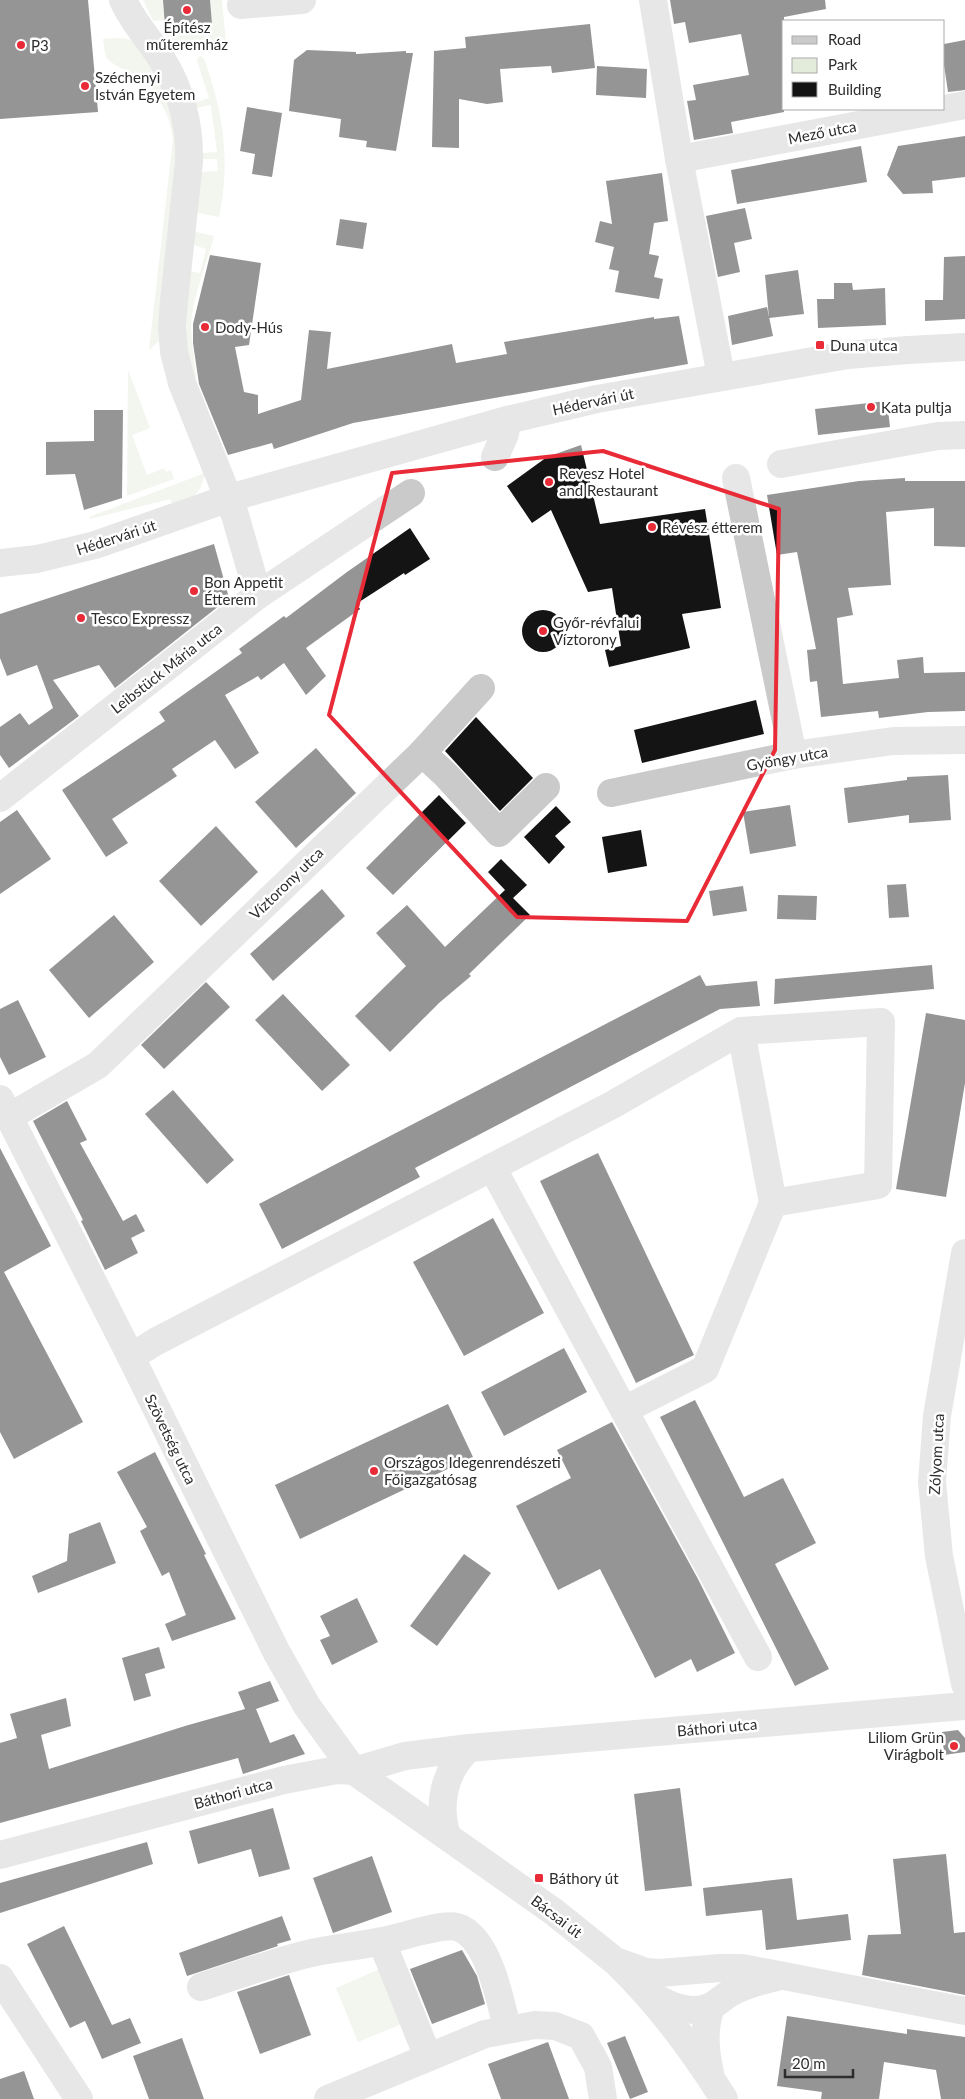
<svg xmlns="http://www.w3.org/2000/svg" width="965" height="2099" viewBox="0 0 965 2099" font-family="Lato,sans-serif">
	<style>
		.green { fill: #e3ebda }
		.building { fill: #141414 }
		.lines { fill: none; stroke-linecap: round; stroke-linejoin: round }
		.minor { stroke: #cacaca; stroke-width: 28 }
		.marked { fill: none; stroke: #e92a37; stroke-width: 4; stroke-linejoin: round }
		.poi-dot { fill: #e92a37; stroke: #fff; stroke-width: 2 }
		.labels { text-anchor: middle; dominant-baseline: central; stroke-width: 5; stroke-linejoin: round; paint-order: stroke }
		.poi-label { font-size: 15px; fill: #2d2d2d; stroke: #fff; text-anchor: start }
		.street-label { font-size: 15px; fill: #2d2d2d; stroke: #fff }
	</style>
	<rect width="100%" height="100%" fill="#fff"/>
	<!-- green -->
	<g class="green">
		<polygon points="143,0 163,0 164,20 153,21"/>
		<polygon points="210,0 222,0 226,43 194,46 178,53 169,42 165,27 212,24"/>
		<path d="M119 38 133 40 158 70 179 144 160 340 149 350 173 139C170 111 154 87 130 73 123 68 112 65 107 58 104 53 104 45 103 39Z"/>
		<path d="M201 56 204 59C223 111 231 162 219 217L199 213 196 211 201 172 218 171 217 159H202L203 153 217 152 211 105 196 108 194 103 209 98 197 61 198 57Z"/>
		<path d="M196 232 214 236C207 263 192 298 191 326 191 341 197 371 196 380 180 361 188 296 190 271L200 273 206 249 194 245V233Z"/>
		<polygon points="128,370 150,428 132,435 147,475 164,468 166,472 171,470 174,479 127,496"/>
		<path d="M205 473C201 496 191 498 173 506L170 499 90 519 89 517Z"/>
		<polygon points="382,1968 404,2023 358,2042 336,1988"/>
	</g>
	<!-- building -->
	<g class="building">
		<polygon points="0,0 88,0 98,112 0,119"/>
		<polygon points="163,0 210,0 212,24 165,27"/>
		<polygon points="670,0 825,0 826,9 784,17 784,112 731,122 733,133 694,140 687,101 696,100 693,85 749,75 741,34 689,43 685,22 674,24"/>
		<polygon points="590,24 595,68 552,73 551,66 500,69 503,102 487,104 459,99 459,148 432,147 434,51 466,48 465,37"/>
		<polygon points="965,40 965,90 948,92 944,65 944,44"/>
		<polygon points="307,50 356,52 356,54 406,51 406,53 413,53 396,151 366,147 367,141 339,137 341,119 289,111 294,60"/>
		<polygon points="597,66 647,69 646,98 596,95"/>
		<polygon points="247,107 282,113 272,177 252,174 255,154 240,151"/>
		<polygon points="965,136 965,177 932,181 933,193 903,194 887,175 898,146"/>
		<polygon points="861,146 867,182 737,204 731,170"/>
		<polygon points="662,173 668,221 654,223 649,254 659,256 654,277 663,279 659,299 615,292 619,271 609,269 614,247 595,242 600,221 612,224 606,181"/>
		<polygon points="745,208 752,239 734,243 740,272 718,277 706,216"/>
		<polygon points="340,219 367,223 363,249 336,245"/>
		<polygon points="210,255 261,263 249,345 235,347 244,392 258,395 258,414 301,400 309,330 331,332 327,369 452,344 456,363 507,354 504,342 654,317 654,319 679,316 688,364 353,423 274,449 272,443 228,455 199,384 193,343 193,324"/>
		<polygon points="965,256 965,319 925,321 925,300 943,300 944,257"/>
		<polygon points="798,270 804,314 769,318 765,275"/>
		<polygon points="834,283 852,283 853,290 885,288 886,325 818,328 817,299 834,299"/>
		<polygon points="767,307 773,336 732,345 728,316"/>
		<polygon points="887,401 890,427 818,435 815,409"/>
		<polygon points="94,410 123,410 122,498 84,510 75,474 46,475 46,442 94,441"/>
		<polygon points="581,445 600,524 705,509 721,608 682,614 690,648 609,667 605,650 621,646 612,588 588,592 551,510 532,523 507,486 547,457"/>
		<polygon points="905,478 905,481 965,481 965,547 934,546 934,508 886,512 891,585 848,588 853,615 837,618 843,684 899,678 897,660 923,657 924,673 965,672 965,711 928,712 879,718 878,711 821,717 817,681 810,682 807,650 816,649 797,552 777,555 767,495 859,481"/>
		<polygon points="410,528 430,559 405,575 404,573 356,604 360,609 306,648 326,676 306,695 284,663 261,680 258,676 225,695 259,753 235,769 215,740 172,769 177,776 112,819 128,843 106,857 62,790 165,721 159,712 242,653 239,649 284,616 286,618 347,572"/>
		<polygon points="214,544 229,598 115,688 99,665 53,680 79,716 9,768 0,755 0,727 20,713 29,725 53,708 37,665 7,676 0,658 0,614"/>
		<circle cx="543" cy="631" r="21"/>
		<polygon points="756,700 764,734 642,763 634,730"/>
		<polygon points="476,717 533,778 500,811 445,751"/>
		<polygon points="316,748 356,793 296,848 255,802"/>
		<polygon points="948,775 951,820 909,823 909,815 848,823 844,788 907,780 907,777"/>
		<polygon points="439,795 466,823 393,895 366,868"/>
		<polygon points="790,805 796,846 750,854 743,812"/>
		<polygon points="556,806 571,822 555,836 565,847 549,864 524,837"/>
		<polygon points="17,810 51,859 0,894 0,822"/>
		<polygon points="216,826 258,872 201,926 159,881"/>
		<polygon points="641,830 647,866 608,873 602,837"/>
		<polygon points="501,859 527,885 513,898 530,915 469,974 471,976 439,1003 390,1052 355,1016 406,966 376,933 407,905 445,947 505,890 488,872"/>
		<polygon points="906,884 909,917 889,918 887,885"/>
		<polygon points="743,886 747,911 713,916 709,891"/>
		<polygon points="322,889 345,916 273,981 250,954"/>
		<polygon points="778,895 817,896 816,920 777,919"/>
		<polygon points="114,915 154,962 89,1018 49,970"/>
		<polygon points="932,965 934,989 774,1004 775,979"/>
		<polygon points="700,975 706,986 757,981 760,1006 720,1009 415,1168 420,1177 282,1249 259,1204"/>
		<polygon points="206,982 230,1007 164,1069 141,1045"/>
		<polygon points="283,994 350,1065 322,1091 255,1020"/>
		<polygon points="18,1000 46,1057 9,1075 0,1057 0,1009"/>
		<polygon points="926,1013 965,1020 965,1083 946,1197 896,1189"/>
		<polygon points="173,1090 234,1160 207,1184 145,1114"/>
		<polygon points="67,1101 87,1140 80,1143 123,1221 136,1214 145,1231 131,1238 138,1253 105,1270 81,1221 83,1220 33,1121"/>
		<polygon points="0,1148 51,1246 4,1272 83,1422 14,1459 0,1432"/>
		<polygon points="598,1153 694,1355 636,1383 540,1181"/>
		<polygon points="493,1218 544,1313 464,1356 413,1262"/>
		<polygon points="564,1348 587,1392 504,1436 481,1392"/>
		<polygon points="695,1400 744,1497 783,1478 816,1543 775,1564 829,1669 795,1686 660,1417"/>
		<polygon points="448,1404 473,1457 300,1539 275,1485"/>
		<polygon points="612,1422 698,1579 735,1653 697,1672 691,1659 655,1678 600,1569 558,1590 516,1506 571,1478 557,1450"/>
		<polygon points="155,1452 206,1554 204,1555 236,1619 172,1641 165,1624 186,1615 169,1572 162,1576 140,1531 147,1527 117,1472"/>
		<polygon points="100,1522 116,1563 38,1593 32,1576 67,1561 69,1534"/>
		<polygon points="464,1554 491,1573 437,1646 410,1626"/>
		<polygon points="357,1598 378,1642 332,1665 320,1640 330,1636 320,1616"/>
		<polygon points="159,1647 165,1668 145,1674 151,1696 134,1701 122,1658"/>
		<polygon points="270,1681 279,1701 256,1709 270,1743 294,1734 305,1754 243,1774 238,1758 0,1823 0,1743 17,1738 10,1714 66,1698 71,1726 41,1735 49,1769 185,1726 245,1709 238,1692"/>
		<polygon points="958,1730 965,1738 965,1752 944,1755 942,1732"/>
		<polygon points="680,1788 692,1886 645,1891 634,1794"/>
		<polygon points="273,1808 290,1869 259,1877 251,1849 198,1864 189,1831"/>
		<polygon points="147,1842 153,1864 0,1913 0,1883"/>
		<polygon points="946,1854 954,1933 965,1932 965,1995 862,1975 868,1935 901,1934 893,1859"/>
		<polygon points="372,1856 392,1912 333,1933 313,1878"/>
		<polygon points="792,1878 797,1920 848,1914 851,1940 766,1950 762,1910 706,1916 703,1888"/>
		<polygon points="282,1916 291,1940 277,1944 278,1946 187,1976 179,1953"/>
		<polygon points="64,1926 112,2025 130,2018 141,2043 102,2059 85,2021 70,2028 27,1944"/>
		<polygon points="462,1950 477,1976 485,2004 432,2024 410,1969"/>
		<polygon points="289,1975 311,2035 260,2054 237,1992"/>
		<polygon points="787,2016 907,2034 907,2029 965,2037 965,2099 941,2099 936,2070 884,2062 879,2099 821,2099 822,2092 777,2086"/>
		<polygon points="625,2036 648,2092 630,2099 607,2043"/>
		<polygon points="182,2038 204,2099 149,2099 133,2056"/>
		<polygon points="548,2042 569,2099 501,2099 488,2064"/>
		<polygon points="24,2071 34,2099 0,2099 0,2079"/>
	</g>
	<g class="lines">
		<!-- minor -->
		<g class="minor">
			<path d="M123 0C132 21 149 39 161 58 181 89 190 126 189 162L174 301 172 327 174 352 182 383 235 515 258 595"/>
			<polyline points="653,0 679,159 721,376"/>
			<polyline points="241,5 302,0"/>
			<polyline points="679,159 965,105"/>
			<polyline points="495,457 505,434 507,420"/>
			<polyline points="781,464 938,436 965,435"/>
			<polyline points="736,478 793,755"/>
			<polyline points="0,563 37,559 95,545 229,498 507,420 597,399 848,355 908,350 965,347"/>
			<polyline points="422,753 481,688"/>
			<polyline points="611,793 793,755 893,741 965,740"/>
			<polyline points="0,798 258,595 411,493"/>
			<polyline points="741,1031 773,1203"/>
			<polyline points="0,1099 131,1357 277,1653 307,1706 354,1771 554,1912 615,1961 646,1972 660,1973 720,1968 742,1968 965,2011"/>
			<polyline points="9,1117 98,1065 422,753 446,775 499,833 546,787"/>
			<polyline points="492,1167 758,1657"/>
			<polyline points="965,1253 937,1416 932,1482 939,1556 965,1684"/>
			<polyline points="131,1357 155,1342 612,1105 741,1031 881,1022 878,1185 773,1203 705,1369 624,1410"/>
			<path d="M447 1836C437 1804 444 1771 469 1748"/>
			<polyline points="0,1855 284,1780 337,1770 354,1771 405,1756 469,1748 965,1706"/>
			<polyline points="382,1942 428,2057"/>
			<path d="M620 1966C661 2006 694 2051 724 2099"/>
			<polyline points="0,1978 79,2099"/>
			<path d="M201 1987C235 1976 269 1964 303 1955 329 1948 356 1947 382 1941 400 1938 441 1923 457 1927 488 1936 501 2001 507 2029"/>
			<path d="M650 1994C667 2005 689 2015 709 2007 717 2004 724 1996 732 1992 746 1984 761 1981 777 1977"/>
			<path d="M710 2073C705 2050 703 2029 711 2007"/>
			<polyline points="328,2099 485,2034 535,2025 555,2026 581,2036 598,2067 603,2099"/>
		</g>
	</g>
	<!-- marked area -->
	<path d="M0 0H965V2099H0ZM603 451 779 509 775 750 687 921 517 917 329 715 392 473Z" fill="#fff" fill-opacity=".55" fill-rule="evenodd"/>
	<path class="marked" d="M603 451 779 509 775 750 687 921 517 917 329 715 392 473Z"/>
	<!-- markers -->
	<g class="poi-dot">
		<circle cx="187" cy="10" r="5"/>
		<circle cx="21" cy="45" r="5"/>
		<circle cx="85" cy="86" r="5"/>
		<circle cx="205" cy="327" r="5"/>
		<rect x="815" y="340" width="10" height="10" rx="2.5"/>
		<circle cx="871" cy="407" r="5"/>
		<circle cx="549" cy="482" r="5"/>
		<circle cx="652" cy="527" r="5"/>
		<circle cx="194" cy="591" r="5"/>
		<circle cx="81" cy="618" r="5"/>
		<circle cx="543" cy="631" r="5"/>
		<circle cx="374" cy="1471" r="5"/>
		<circle cx="954" cy="1746" r="5"/>
		<rect x="534" y="1873" width="10" height="10" rx="2.5"/>
	</g>
	<g class="labels">
		<!-- poi labels -->
		<g class="poi-label">
			<text x="187" y="27" text-anchor="middle">Építész<tspan x="187" dy="17">műteremház</tspan></text>
			<text x="31" y="45">P3</text>
			<text x="95" y="77">Széchenyi<tspan x="95" dy="17">István Egyetem</tspan></text>
			<text x="215" y="327">Dody-Hús</text>
			<text x="830" y="345">Duna utca</text>
			<text x="881" y="407">Kata pultja</text>
			<text x="559" y="473">Revesz Hotel<tspan x="559" dy="17">and Restaurant</tspan></text>
			<text x="662" y="527">Révész étterem</text>
			<text x="204" y="582">Bon Appetit<tspan x="204" dy="17">Étterem</tspan></text>
			<text x="91" y="618">Tesco Expressz</text>
			<text x="553" y="622">Győr-révfalui<tspan x="553" dy="17">Víztorony</tspan></text>
			<text x="384" y="1462">Országos Idegenrendészeti<tspan x="384" dy="17">Főigazgatósag</tspan></text>
			<text x="944" y="1737" text-anchor="end">Liliom Grün<tspan x="944" dy="17">Virágbolt</tspan></text>
			<text x="549" y="1878">Báthory út</text>
		</g>
		<!-- street labels -->
		<g class="street-label">
			<text transform="translate(822 132) rotate(-11)">Mező utca</text>
			<text transform="translate(593 401) rotate(-12)">Hédervári út</text>
			<text transform="translate(116 537) rotate(-18)">Hédervári út</text>
			<text transform="translate(166 668) rotate(-38)">Leibstück Mária utca</text>
			<text transform="translate(787 758) rotate(-10)">Gyöngy utca</text>
			<text transform="translate(286 883) rotate(-44)">Víztorony utca</text>
			<text transform="translate(171 1439) rotate(64)">Szövetség utca</text>
			<text transform="translate(936 1454) rotate(-87)">Zólyom utca</text>
			<text transform="translate(717 1727) rotate(-5)">Báthori utca</text>
			<text transform="translate(233 1793) rotate(-15)">Báthori utca</text>
			<text transform="translate(557 1916) rotate(37)">Bácsai út</text>
		</g>
	</g>
	<!-- legend -->
	<rect x="782" y="20" width="162" height="90" fill="#ffffff" stroke="#ababab"/>
	<rect x="792" y="36" width="25" height="8" fill="#cacaca" stroke="#ababab"/>
	<text x="828" y="45" font-size="15" fill="#2d2d2d">Road</text>
	<rect x="792" y="58" width="25" height="15" fill="#e3ebda" stroke="#ababab"/>
	<text x="828" y="70" font-size="15" fill="#2d2d2d">Park</text>
	<rect x="792" y="82" width="25" height="15" fill="#141414" stroke="#ababab"/>
	<text x="828" y="95" font-size="15" fill="#2d2d2d">Building</text>
	<!-- scale -->
	<path d="M785 2069v8h68v-8" fill="none" stroke="#2d2d2d" stroke-width="2.5"/>
	<text x="792" y="2069" font-size="15" fill="#2d2d2d" stroke="#ffffff" stroke-width="4" paint-order="stroke">20 m</text>
</svg>
